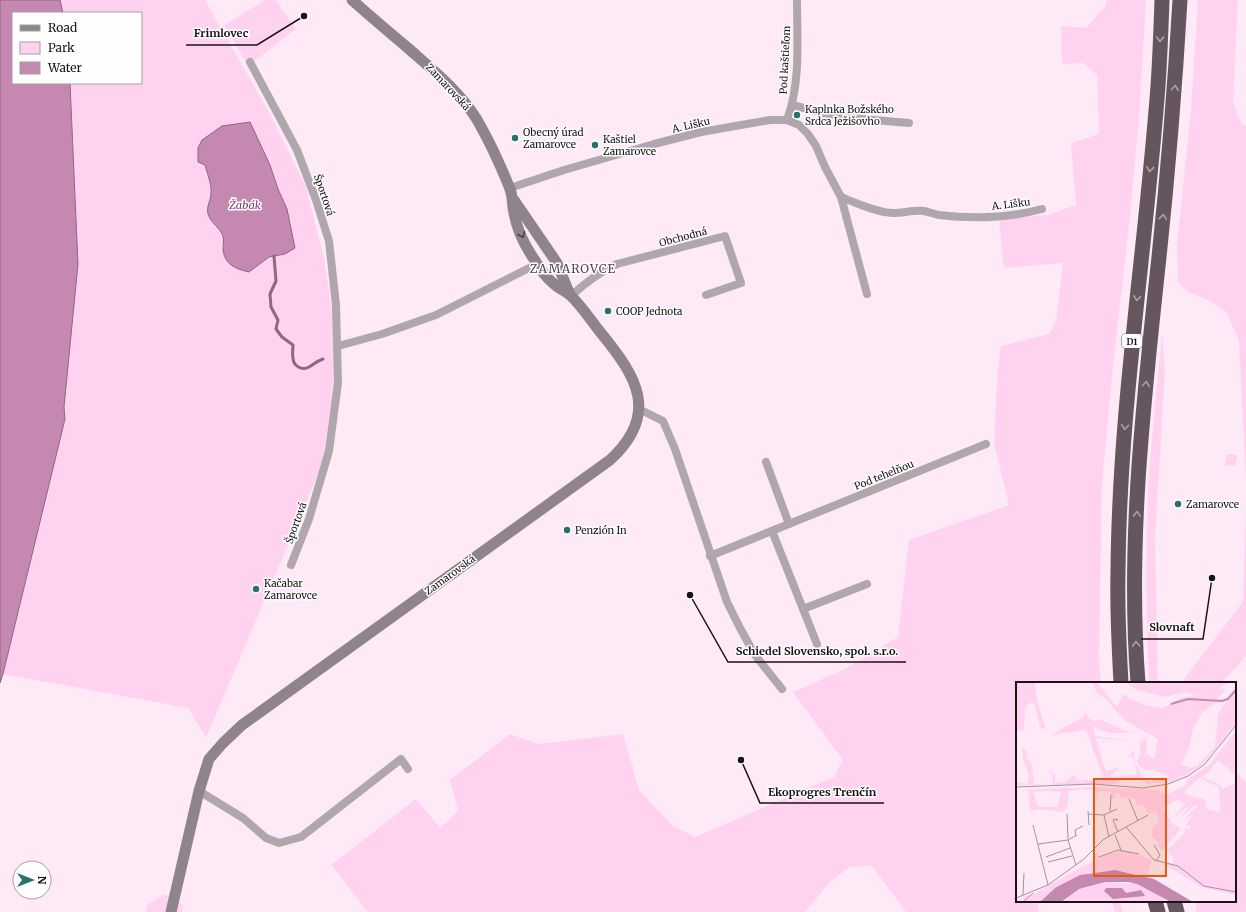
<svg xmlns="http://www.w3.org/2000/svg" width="1246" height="912" viewBox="0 0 1246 912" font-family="Merriweather,serif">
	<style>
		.green { fill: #ffd3f0 }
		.water { fill: #c488b1; stroke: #916583 }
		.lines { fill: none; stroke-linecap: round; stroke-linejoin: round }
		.stream { stroke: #916583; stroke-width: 3 }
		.minor { stroke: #afa7ac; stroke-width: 8 }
		.secondary { stroke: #8f848b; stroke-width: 11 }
		.motorway { stroke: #65555f; stroke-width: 15 }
		.oneway { stroke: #aaa1a7 }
		.oneway2 { stroke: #484045 }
		.poi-dot { fill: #27716c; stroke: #fefefe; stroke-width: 1.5 }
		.labels { text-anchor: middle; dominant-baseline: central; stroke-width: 3; stroke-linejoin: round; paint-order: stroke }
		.shield { fill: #fefefe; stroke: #5e5a5c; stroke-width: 1 }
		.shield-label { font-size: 9px; font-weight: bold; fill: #191317 }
		.street-label { font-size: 10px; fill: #191317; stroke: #fefefe }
		.poi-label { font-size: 10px; fill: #191317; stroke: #fefefe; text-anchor: start }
		.water-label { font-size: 11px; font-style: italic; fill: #81386d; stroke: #fefefe }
		.quarter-label { font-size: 12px; letter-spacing: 1px; fill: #574751; stroke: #fefefe }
		.inset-river { fill: none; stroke: #c488b1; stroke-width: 2 }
		.inset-road { fill: none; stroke: #a2949d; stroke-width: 1 }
		.view { fill: #e8590c; fill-opacity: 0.15; stroke: #e8590c; stroke-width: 2 }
		.inset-edge { fill: none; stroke: #191317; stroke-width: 2 }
		.leader { fill: none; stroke: #191317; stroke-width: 1.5 }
		.callout-dot { fill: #191317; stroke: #fefefe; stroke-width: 1.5 }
		.callout-label { font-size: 11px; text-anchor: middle; font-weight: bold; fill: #191317; stroke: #fefefe; stroke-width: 3; stroke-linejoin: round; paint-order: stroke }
	</style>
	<rect width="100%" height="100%" fill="#fdeaf6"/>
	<!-- green -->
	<g class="green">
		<polygon points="60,0 205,0 270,114 306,187 324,258 334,323 337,373 324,460 206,738 188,708 3,674 65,419 64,407 78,264 70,83 141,83 141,13 63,13"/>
		<polygon points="265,0 276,0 296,29 248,66 224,25"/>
		<polygon points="1106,0 1146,0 1139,118 1130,216 1113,367 1102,483 1099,661 1101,683 1017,683 1017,901 1038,901 1038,912 906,912 872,866 850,867 831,881 805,912 368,912 331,865 416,799 440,828 458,811 450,780 510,734 539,744 623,734 639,790 673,826 695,837 834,777 843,760 793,692 843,670 898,637 909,540 1009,505 994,444 997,376 1001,346 1049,334 1056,321 1063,263 1004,268 999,219 1048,215 1076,205 1071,143 1099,134 1097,75 1083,63 1062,64 1061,26 1086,28 1106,5"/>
		<polygon points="1198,0 1238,0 1233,102 1242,125 1246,126 1246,482 1239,341 1226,312 1210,301 1187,291 1178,282 1177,245 1191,109"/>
		<path d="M1162 334 1165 372 1155 539 1158 683H1149C1147 631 1145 580 1147 528 1148 463 1156 398 1162 334Z"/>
		<polygon points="1227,454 1237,455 1236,466 1225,465"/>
		<polygon points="1246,507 1246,656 1222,683 1184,683 1184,679 1243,602"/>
		<polygon points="1235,771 1246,782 1246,912 1197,912 1195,901 1235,901"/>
		<polygon points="165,894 183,905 182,912 146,912 148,904"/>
		<polygon points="1112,901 1120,901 1123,912 1115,912"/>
	</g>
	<!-- water -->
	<g class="water">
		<polygon points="0,0 60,0 63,13 13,13 13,83 70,83 78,264 64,407 65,419 3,674 0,683"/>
		<path d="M250 122 270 165 278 189 287 209 295 248 285 254 269 257 249 272C236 269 225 265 223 250 223 243 225 239 221 232 217 226 210 221 208 214 206 207 211 200 211 193 212 185 207 173 205 165L198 162V148L202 140 222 126Z"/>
	</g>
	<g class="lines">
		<!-- stream -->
		<path class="stream" d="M274 256 276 281 270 294 271 307 278 320 276 329 282 337 293 345C293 349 292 354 293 358 293 366 302 371 309 367 314 364 317 361 323 359"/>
		<!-- minor -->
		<g class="minor">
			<polyline points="250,62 297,150 316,200 329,241 336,305 338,383 329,451 309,519 291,565"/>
			<polyline points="792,105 824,113 850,118 909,123"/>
			<path d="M787 120C801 82 797 40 797 0"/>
			<polyline points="510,188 564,170 654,144 701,132 770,120 787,120 799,125 808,134 816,146 825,167 841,197 867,294"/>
			<path d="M841 197C856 203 878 213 893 213 903 213 914 210 924 211 929 212 934 214 939 215 973 219 1009 218 1042 209"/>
			<path d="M571 296C585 283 599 272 617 264L725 236 741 283 706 295"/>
			<polyline points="338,346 382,334 436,315 537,264"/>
			<polyline points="639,409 663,421 675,449 727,602 740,628 755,655 782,689"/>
			<polyline points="766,462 789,524"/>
			<polyline points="772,531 817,644"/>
			<polyline points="710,556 986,444"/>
			<polyline points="803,609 867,584"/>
			<polyline points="199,791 243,818 266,838 279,843 301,837 401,759 408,769"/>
		</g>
		<!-- secondary -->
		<g class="secondary">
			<polyline points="514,200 557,263 570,295"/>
			<path d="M171 912 199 791 209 759 223 743 242 725 610 460C660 414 637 377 601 333 591 321 582 306 570 295 565 291 558 288 553 283 547 278 540 269 536 262 526 248 517 230 514 213 512 205 513 197 510 189 505 176 499 163 493 150 488 140 482 128 476 118 459 91 433 70 409 49 390 33 371 17 352 0"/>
		</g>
		<!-- motorway -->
		<g class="motorway">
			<path d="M1121 683C1119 646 1117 610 1118 573 1119 410 1146 248 1158 86 1160 57 1161 29 1162 0"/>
			<path d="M1138 683C1127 541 1144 398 1159 257 1168 172 1175 86 1180 0"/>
			<polyline points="1155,901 1158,912"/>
			<polyline points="1174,901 1177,912"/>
		</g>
	</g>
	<!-- one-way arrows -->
	<defs><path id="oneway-chevron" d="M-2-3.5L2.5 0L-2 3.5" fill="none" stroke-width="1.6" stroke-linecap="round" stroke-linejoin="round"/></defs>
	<g class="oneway">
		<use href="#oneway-chevron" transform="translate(1160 39) rotate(92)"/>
		<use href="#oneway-chevron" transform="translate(1175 88) rotate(-85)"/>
		<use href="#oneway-chevron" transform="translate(1150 169) rotate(96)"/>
		<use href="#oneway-chevron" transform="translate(1163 217) rotate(-84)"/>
		<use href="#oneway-chevron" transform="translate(1137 298) rotate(96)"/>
		<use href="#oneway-chevron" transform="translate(1146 384) rotate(-85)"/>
		<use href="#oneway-chevron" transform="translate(1125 427) rotate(95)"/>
		<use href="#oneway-chevron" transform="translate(1137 514) rotate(-88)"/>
		<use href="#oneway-chevron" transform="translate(1136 644) rotate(-93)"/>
	</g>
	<use class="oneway2" href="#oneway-chevron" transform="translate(522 235) rotate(68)"/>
	<!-- markers -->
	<g class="poi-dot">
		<circle cx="797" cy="115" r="4"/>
		<circle cx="515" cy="138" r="4"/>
		<circle cx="595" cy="145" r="4"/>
		<circle cx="608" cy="311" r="4"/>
		<circle cx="1178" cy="504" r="4"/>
		<circle cx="567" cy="530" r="4"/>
		<circle cx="256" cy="589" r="4"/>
	</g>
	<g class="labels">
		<!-- shield labels -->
		<rect class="shield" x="1122" y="334" width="20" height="14" rx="3"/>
		<g class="shield-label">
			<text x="1132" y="341">D1</text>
		</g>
		<!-- street labels -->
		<g class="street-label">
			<text transform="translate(785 60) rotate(-87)">Pod kaštieľom</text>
			<text transform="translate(448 87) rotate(47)">Zamarovská</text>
			<text transform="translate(691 125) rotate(-13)">A. Lišku</text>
			<text transform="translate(324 195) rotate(71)">Športová</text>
			<text transform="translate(1011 204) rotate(-7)">A. Lišku</text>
			<text transform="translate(683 237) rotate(-15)">Obchodná</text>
			<text transform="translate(884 475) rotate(-22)">Pod tehelňou</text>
			<text transform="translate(296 523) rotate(-70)">Športová</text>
			<text transform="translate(450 575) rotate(-36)">Zamarovská</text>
		</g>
		<!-- poi labels -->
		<g class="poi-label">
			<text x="805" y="109">Kaplnka Božského<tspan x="805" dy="12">Srdca Ježišovho</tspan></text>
			<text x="523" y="132">Obecný úrad<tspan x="523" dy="12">Zamarovce</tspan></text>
			<text x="603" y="139">Kaštiel<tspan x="603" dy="12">Zamarovce</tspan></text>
			<text x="616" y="311">COOP Jednota</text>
			<text x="1186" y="504">Zamarovce</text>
			<text x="575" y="530">Penzión In</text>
			<text x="264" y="583">Kačabar<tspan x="264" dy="12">Zamarovce</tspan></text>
		</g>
		<!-- water labels -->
		<g class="water-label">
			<text x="245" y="205">Žabák</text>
		</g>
		<!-- quarter labels -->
		<g class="quarter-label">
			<text x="573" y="268">ZAMAROVCE</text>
		</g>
	</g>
	<!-- overview -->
	<g transform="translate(1016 682)">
		<rect width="220" height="220" fill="#fdeaf6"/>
		<path d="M0 0H19L22 23 30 48 24 45 19 24 16 20 9 25 8 48 0 49ZM76 0H80L101 25 107 13 128 23 147 26 164 16 179 13 169 10 149 15 121 8 109 0H212L202 8 208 6 209 8 200 18 210 16 220 5V41L189 80 176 90 154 100 131 102 125 97H117L105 98 100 102 0 103V100L11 102 13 93 7 77 6 65 12 70 10 75 16 83 18 102 36 103 37 93 31 89 39 92V101L49 100 59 92 58 94 62 98 88 97 70 48 35 53 67 35 70 29 72 36 78 39 83 37 115 51H93L77 45 79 54 114 59 80 56 90 90 104 84 93 95 121 93 117 74 112 75 118 68 119 80 127 96 135 100 141 96 153 95 137 87 130 88 123 84 121 78 124 74V60L131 56 130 71 138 77 142 57 109 39 90 17 81 11ZM211 19 202 32 199 65 181 84 174 86 165 82 173 67 177 47 186 31 197 22ZM220 49V94L202 78 194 88 198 92 194 89 185 95 201 101 207 107 220 100V213L185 205 148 182 157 181V175L151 168 170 150 167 147 174 146 175 142 169 145 176 133 167 138 181 125 180 122 162 138 175 122 156 137 170 121 161 118 146 126 157 142 165 147 146 169 141 162 143 160 136 155V146L144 140 139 129 133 133 128 124 121 123 118 116H105L104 112 99 111V116H96L94 110 84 109 80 112 79 108 66 107 53 109 51 125 47 130 24 127 15 129 12 113 15 110 9 108 74 105 142 108 150 113 169 104 171 98 194 82ZM184 96 203 105 204 130 191 127 189 118 169 112 170 107ZM31 109 45 110 41 125 22 124 17 110ZM108 168 136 178 131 194 99 188 72 191 39 206 24 220H8L7 214 16 213 80 177 78 173 81 171 84 175ZM89 200 121 202 155 220H45L63 207Z" fill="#ffd3f0" fill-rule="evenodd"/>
		<path d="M99 188 138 197 177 220H155L121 202 112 200H89L63 207 45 220H24L39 206 64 193ZM90 206H106L110 211 125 208 129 214 97 217 88 209Z" fill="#c488b1"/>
		<path class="inset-river" d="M155 22 172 17 206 19 212 17 220 8"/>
		<path class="inset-road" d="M0 105 77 102 127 106 152 102 172 94 189 82 220 43M113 117 122 139M72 129 73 143M94 129 95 113M51 132 52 157M72 132 88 133M101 139V137L97 138 102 150M17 143 32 203M110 145 132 133M99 153 105 168M60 154 59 148 67 144M93 155 88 133 101 127M52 158 60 183M22 162 52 158 61 153M138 163 144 173 140 179M30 175 54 166M83 175 102 168 123 172M32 180 56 174M7 213 8 191M0 216 32 203 68 177 88 157 110 145 138 178 162 184 188 204 220 210M7 220 17 211"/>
		<path class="view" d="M78 97H150V194H78Z"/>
		<rect width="220" height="220" class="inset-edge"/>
	</g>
	<!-- callouts -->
	<path class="leader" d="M304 16L257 45H186M1212 578L1203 639H1141M690 595L728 662H906M741 760L760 803H884"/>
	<g class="callout-dot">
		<circle cx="304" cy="16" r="4"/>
		<circle cx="1212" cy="578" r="4"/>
		<circle cx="690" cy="595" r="4"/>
		<circle cx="741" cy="760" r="4"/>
	</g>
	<g class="callout-label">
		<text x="221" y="37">Frimlovec</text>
		<text x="1172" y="631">Slovnaft</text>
		<text x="817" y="655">Schiedel Slovensko, spol. s.r.o.</text>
		<text x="822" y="796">Ekoprogres Trenčín</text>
	</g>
	<!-- legend -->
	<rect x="12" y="12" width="130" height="72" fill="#fefefe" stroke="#a2a0a2"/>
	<rect x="20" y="25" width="20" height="6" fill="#8f848b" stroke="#a2a0a2"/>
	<text x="48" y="32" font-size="12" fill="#191317">Road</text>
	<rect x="20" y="42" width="20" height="12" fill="#ffd3f0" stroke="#a2a0a2"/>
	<text x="48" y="52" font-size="12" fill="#191317">Park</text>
	<rect x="20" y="62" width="20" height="12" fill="#c488b1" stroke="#a2a0a2"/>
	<text x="48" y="72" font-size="12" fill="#191317">Water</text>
	<!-- north arrow -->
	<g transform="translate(32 880) rotate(90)"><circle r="19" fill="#fefefe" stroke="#a2a0a2"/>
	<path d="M0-3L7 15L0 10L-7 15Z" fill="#27716c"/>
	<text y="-6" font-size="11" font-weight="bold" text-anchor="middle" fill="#191317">N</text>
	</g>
</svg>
